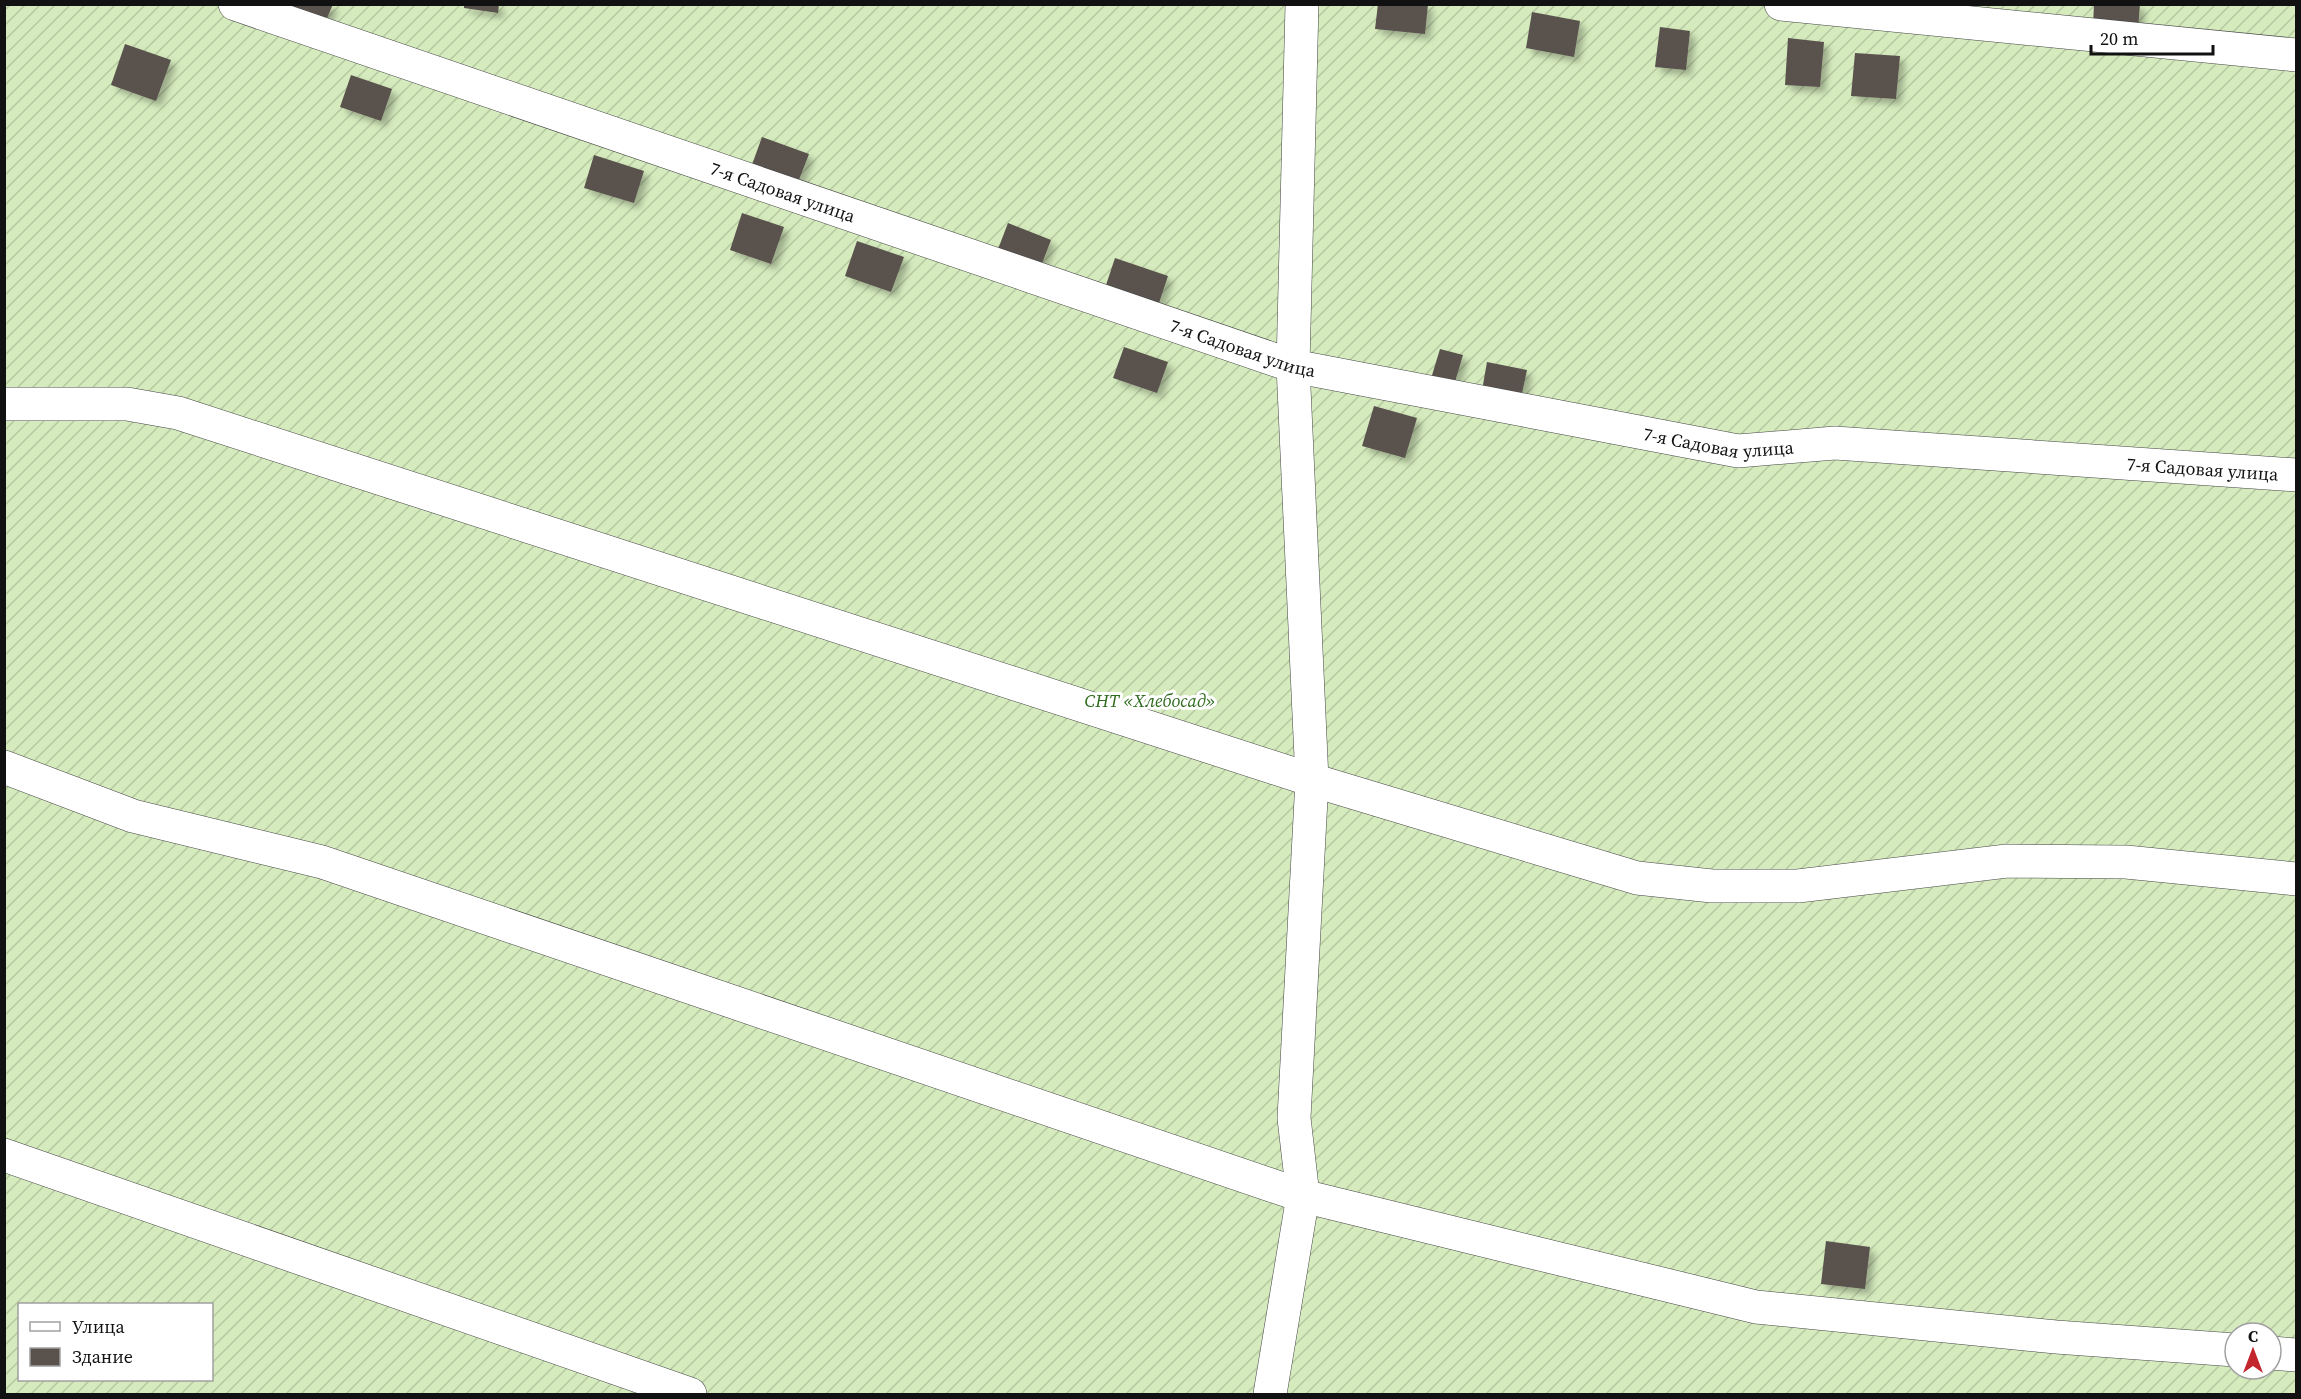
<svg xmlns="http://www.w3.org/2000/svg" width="2301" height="1399" viewBox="0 0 2301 1399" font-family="'Source Serif 4',serif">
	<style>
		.garden { fill: url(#garden-furrows); fill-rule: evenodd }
		.building { fill: #5a524d; filter: url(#shadow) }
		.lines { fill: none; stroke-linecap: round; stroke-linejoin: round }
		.minor-casing { stroke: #444; stroke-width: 34 }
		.minor { stroke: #fff; stroke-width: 33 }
		.labels { text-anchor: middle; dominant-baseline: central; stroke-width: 6; stroke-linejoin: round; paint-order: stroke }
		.street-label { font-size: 18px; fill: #111; stroke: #fff }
		.park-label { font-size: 18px; font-style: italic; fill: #2f6b1f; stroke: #fff }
	</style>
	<defs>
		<pattern id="garden-furrows" width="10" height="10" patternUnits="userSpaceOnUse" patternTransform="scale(1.5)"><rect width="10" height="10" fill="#d5ebbd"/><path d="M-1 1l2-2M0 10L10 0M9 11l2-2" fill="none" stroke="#b6c8a1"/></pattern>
		<filter id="shadow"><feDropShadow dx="5.5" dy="5.5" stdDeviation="3" flood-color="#0004"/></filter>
	</defs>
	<rect width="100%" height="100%" fill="#fffdf5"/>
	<!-- garden -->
	<path class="garden" d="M5 5H2296V1394H5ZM20 1304H212V1380H20ZM2235 1333H2271V1369H2235Z"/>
	<!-- building -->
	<g class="building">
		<polygon points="287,4 333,4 322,30"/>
		<polygon points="464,4 499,4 498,13 464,8"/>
		<polygon points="1378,4 1428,4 1425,34 1375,29"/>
		<polygon points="2094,4 2140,4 2138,29 2093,26"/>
		<polygon points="1532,12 1580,21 1574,57 1526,48"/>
		<polygon points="1660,27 1690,31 1686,70 1655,67"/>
		<polygon points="1788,38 1824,42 1820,87 1785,85"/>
		<polygon points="125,44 171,60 156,101 111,85"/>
		<polygon points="1855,53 1900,56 1896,99 1851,96"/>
		<polygon points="351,75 392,89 381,121 340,107"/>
		<polygon points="762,137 809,154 795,190 749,173"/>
		<polygon points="594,155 644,171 634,203 584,188"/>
		<polygon points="742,213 784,227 771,264 730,250"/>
		<polygon points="1008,223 1051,240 1038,274 995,257"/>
		<polygon points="857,241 904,257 891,292 845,276"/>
		<polygon points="1115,258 1168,276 1156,312 1103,294"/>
		<polygon points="1124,347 1168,362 1157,393 1113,378"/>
		<polygon points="1440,349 1463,355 1452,392 1429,385"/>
		<polygon points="1487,362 1527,370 1520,403 1481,396"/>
		<polygon points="1374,406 1417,418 1405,458 1362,446"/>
		<polygon points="1826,1241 1870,1247 1865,1289 1821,1284"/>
	</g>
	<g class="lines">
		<!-- minor casing -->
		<g class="minor-casing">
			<g id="minor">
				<path id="s1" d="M235 4 1293 366 1738 451 1835 443 2296 475"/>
				<polyline points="1781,4 2296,55"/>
				<polyline points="4,404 127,404 178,413 1312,780 1637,878 1712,886 1798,886 2007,861 2126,862 2296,879"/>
				<polyline points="4,767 133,816 322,862 1303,1196 1756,1307 2056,1337 2235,1350"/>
				<polyline points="4,1155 690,1394"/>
				<polyline points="2271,1353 2296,1355"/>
				<polyline points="1270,1394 1303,1196 1294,1118 1312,780 1293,366 1302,4"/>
			</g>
		</g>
		<!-- minor -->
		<use href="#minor" class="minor"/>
	</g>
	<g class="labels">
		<!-- street labels -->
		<g class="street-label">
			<text stroke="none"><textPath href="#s1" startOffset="579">7-я Садовая улица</textPath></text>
			<text stroke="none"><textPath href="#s1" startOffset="1065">7-я Садовая улица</textPath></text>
			<text stroke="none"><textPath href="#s1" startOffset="1551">7-я Садовая улица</textPath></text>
			<text stroke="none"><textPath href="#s1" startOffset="2037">7-я Садовая улица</textPath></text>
		</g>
		<!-- park labels -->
		<g class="park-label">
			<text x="1150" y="700">СНТ «Хлебосад»</text>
		</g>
	</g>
	<!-- border -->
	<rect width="2301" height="1399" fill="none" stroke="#111111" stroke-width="12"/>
	<!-- legend -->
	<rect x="18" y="1303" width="195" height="78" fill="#ffffff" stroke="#a0a0a0" stroke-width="1.5"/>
	<rect x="30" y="1322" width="30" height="9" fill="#ffffff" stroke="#a0a0a0" stroke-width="1.5"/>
	<text x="72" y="1333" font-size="18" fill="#111111">Улица</text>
	<rect x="30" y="1348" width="30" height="18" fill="#5a524d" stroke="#a0a0a0" stroke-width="1.5"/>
	<text x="72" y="1363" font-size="18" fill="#111111">Здание</text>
	<!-- north arrow -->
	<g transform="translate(2253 1351)"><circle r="28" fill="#ffffff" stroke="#a0a0a0" stroke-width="1.5"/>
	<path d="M0-4.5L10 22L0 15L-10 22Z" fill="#c4262e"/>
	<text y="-9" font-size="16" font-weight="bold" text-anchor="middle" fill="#111111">С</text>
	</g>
	<!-- scale -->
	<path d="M2091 45v9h122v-9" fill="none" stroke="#111111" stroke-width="3"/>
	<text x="2100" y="45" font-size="18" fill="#111111" stroke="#ffffff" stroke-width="4.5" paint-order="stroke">20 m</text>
</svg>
